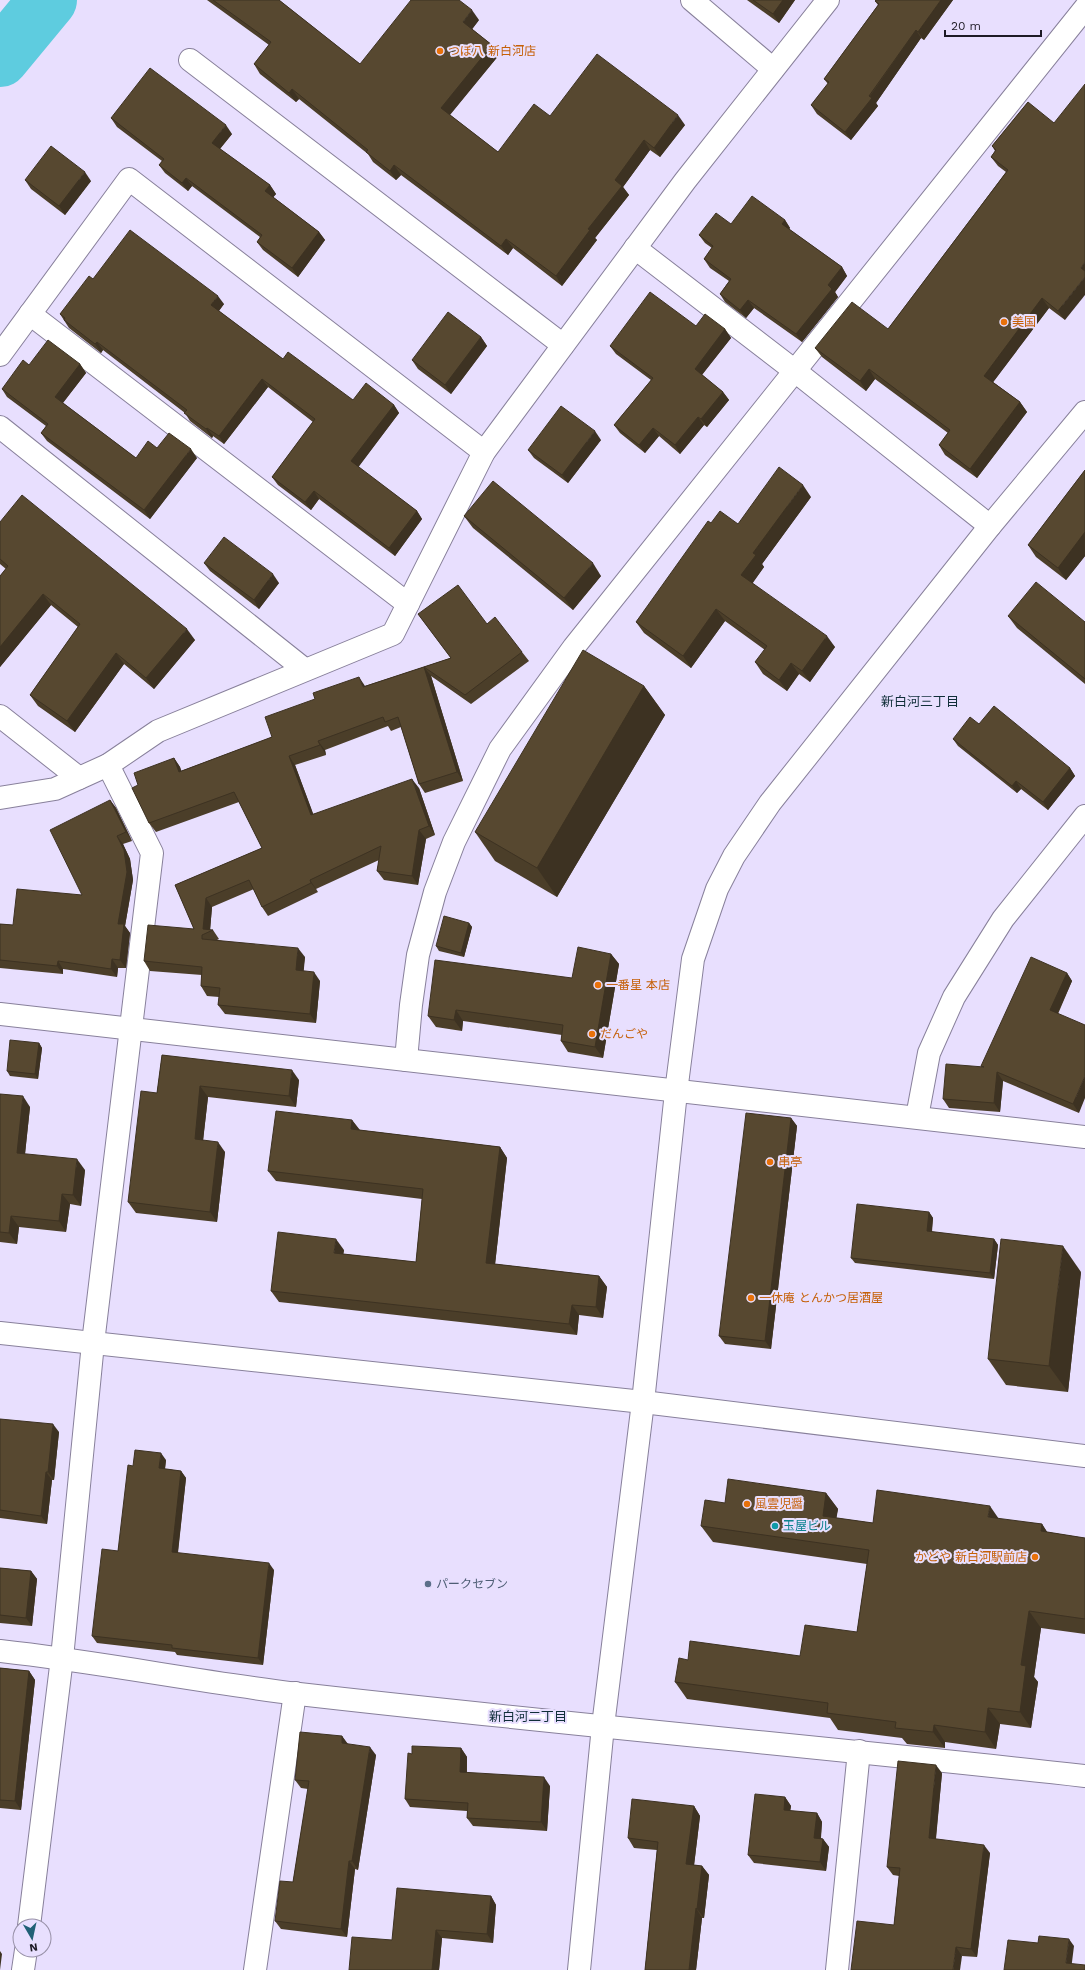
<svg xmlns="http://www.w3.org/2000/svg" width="1085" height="1970" viewBox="0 0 1085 1970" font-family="'Work Sans','Noto Sans JP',sans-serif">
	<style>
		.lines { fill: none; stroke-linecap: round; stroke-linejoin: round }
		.river { stroke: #5eccdf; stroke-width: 58 }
		.minor-casing { stroke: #88809b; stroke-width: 24 }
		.tertiary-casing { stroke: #88809b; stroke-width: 24 }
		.minor { stroke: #fff; stroke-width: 22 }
		.tertiary { stroke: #fff; stroke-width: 22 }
		.wall { fill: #4b3e29 }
		.shaded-wall { fill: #3d3222 }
		.building { fill: #574830; stroke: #3d3222 }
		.food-dot { fill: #e8710a; stroke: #e8dffe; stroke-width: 1.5 }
		.culture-dot { fill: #0f9aa8; stroke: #e8dffe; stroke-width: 1.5 }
		.service-dot { fill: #5c6f8a; stroke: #e8dffe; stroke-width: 1.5 }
		.labels { text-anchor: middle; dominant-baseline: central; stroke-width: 4; stroke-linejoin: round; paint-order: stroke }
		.food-label { font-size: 12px; fill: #c56008; stroke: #e8dffe; text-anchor: start }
		.culture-label { font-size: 12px; fill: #0d838f; stroke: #e8dffe; text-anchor: start }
		.service-label { font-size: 12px; fill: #4e5e75; stroke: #e8dffe; text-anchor: start }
		.neighbourhood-label { font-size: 13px; fill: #102e39; stroke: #e8dffe }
	</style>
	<rect width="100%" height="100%" fill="#e8dffe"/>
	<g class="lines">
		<!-- river -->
		<polyline class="river" points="0,58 48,0"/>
		<!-- minor casing -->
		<g class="minor-casing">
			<g id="minor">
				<polyline points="692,0 773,69"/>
				<polyline points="190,60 563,345"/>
				<polyline points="635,248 795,371 990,526"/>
				<polyline points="30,314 408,604"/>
				<polyline points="0,355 129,179 484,452"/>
				<polyline points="0,427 304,669"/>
				<polyline points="0,716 79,778"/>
				<polyline points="0,798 55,789 108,765 158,731 393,634 484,452 685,181 828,0"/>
				<polyline points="0,1014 1085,1137"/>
				<polyline points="406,1060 411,1005 418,955 435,892 454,842 500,749 574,647 1085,8"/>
				<polyline points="917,1117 929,1053 954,997 1003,919 1085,816"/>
				<path d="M0 1651C100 1662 199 1682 299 1694 561 1724 823 1747 1085 1776"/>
				<polyline points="29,1926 62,1658 93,1343 152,853 108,765"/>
				<polyline points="23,1970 26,1950"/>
				<polyline points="255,1970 295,1693"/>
				<polyline points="837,1970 859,1751"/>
			</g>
		</g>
		<!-- tertiary casing -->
		<g class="tertiary-casing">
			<g id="tertiary">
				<polyline points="0,1333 643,1402 1085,1456"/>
				<polyline points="579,1970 603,1726 643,1402 676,1092 693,959 717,889 734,856 770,803 990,526 1085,412"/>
			</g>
		</g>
		<!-- minor -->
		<use href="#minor" class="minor"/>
		<!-- tertiary -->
		<use href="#tertiary" class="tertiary"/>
	</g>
	<!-- wall -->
	<g class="wall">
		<polygon points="207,0 279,0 360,64 479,20 472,29 492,45 499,55 450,115 498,152 550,116 685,125 660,157 650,150 623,187 629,195 595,238 597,240 562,286 513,248 508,255 401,175 396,180 373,162 368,154 299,99 296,102 260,74 254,64 269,45"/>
		<polygon points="747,0 795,0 779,23"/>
		<polygon points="953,0 924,40 921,38 876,103 878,106 851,140 817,114 811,105 828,84 824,79 878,5 875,1"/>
		<polygon points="1028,102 1065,320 1049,308 993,382 1020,402 1027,412 977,478 945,455 939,445 948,433 875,379 866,391 822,357 815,348 888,329 1006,172 998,166 991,157 995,151 992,146"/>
		<polygon points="111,118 232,134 220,149 270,185 276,194 273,197 319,232 325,240 298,277 263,250 257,242 260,237 192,186 188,191 165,173 159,165 162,161 117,127"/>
		<polygon points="25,180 91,181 65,215 31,189"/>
		<polygon points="785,220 790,228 789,229 842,267 847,276 835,292 838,297 802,342 754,308 746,318 725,302 720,294 729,281 710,268 704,259 712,248 705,243 699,235 731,224"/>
		<polygon points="93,279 224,304 219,311 283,359 353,400 394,405 399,413 358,467 417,511 422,519 395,556 319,499 311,510 278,485 272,477 313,422 268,387 224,444 213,436 212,438 190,421 185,413 103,350 101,353 69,328 60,314"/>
		<polygon points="696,326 725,329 731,338 702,375 723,392 729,400 707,427 704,425 680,454 659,436 645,453 620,433 614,425 651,380 616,354 610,346"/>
		<polygon points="481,337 487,346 451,394 418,369 412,360"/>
		<polygon points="80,364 86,373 63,403 136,458 157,448 197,458 150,519 47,441 41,433 46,426 7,397 2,389 29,365"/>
		<polygon points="601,440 568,483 534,458 528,450"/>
		<polygon points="1085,470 1085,556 1066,580 1036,557 1028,545"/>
		<polygon points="811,497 762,564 764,567 752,583 835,647 810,682 799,674 787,691 763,674 755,662 765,650 725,621 691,668 644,633 636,622 711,523 738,524"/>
		<polygon points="464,516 601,576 573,610 473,528"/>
		<polygon points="0,522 195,640 154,689 124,664 75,732 38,706 30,695 78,627 51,605 0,667 0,576 6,569 0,564"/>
		<polygon points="204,563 279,583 259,609 210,571"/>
		<polygon points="418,614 487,624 522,652 529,661 471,704 431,676 463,781 425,793 419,784 401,727 391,731 388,726 325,750 326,755 295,765 313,814 419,788 435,835 426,839 418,885 384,880 377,871 379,860 316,889 318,892 268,916 262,907 254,889 212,907 210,930 213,930 219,939 217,940 305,957 303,971 320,981 316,1023 225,1014 218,1005 219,997 207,996 201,986 202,975 150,971 144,961 194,929 175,885 262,848 239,802 156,832 149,823 138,785 174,758 180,767 181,771 272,737 365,686 451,658"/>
		<polygon points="1008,616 1085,622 1085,684 1017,628"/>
		<polygon points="644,686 665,715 557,897 495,861 475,832"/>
		<polygon points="979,724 1070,768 1075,776 1048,810 1021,789 1017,793 958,746 953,739"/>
		<polygon points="110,800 116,808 132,841 123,844 130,859 133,880 125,926 130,933 126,968 118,968 117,977 63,969 63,974 0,968 0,924 13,925 82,895"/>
		<polygon points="469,923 472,927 464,957 439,951 436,946"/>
		<polygon points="611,954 619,964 603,1058 568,1052 561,1041 562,1035 463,1021 462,1031 436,1027 428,1016 572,978"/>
		<polygon points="1067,973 1072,981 1058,1014 1079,1113 1003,1081 1000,1112 949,1108 943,1099 982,1067 981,1066"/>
		<polygon points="39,1043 42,1048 38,1079 10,1076 7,1071"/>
		<polygon points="162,1055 299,1080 296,1107 208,1097 203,1140 225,1152 217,1222 136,1213 128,1202 157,1093"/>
		<polygon points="0,1094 30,1107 25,1154 85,1170 81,1206 70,1204 66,1232 19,1227 17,1244 0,1242"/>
		<polygon points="791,1118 797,1126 771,1349 725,1344 719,1336"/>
		<polygon points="352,1120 360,1130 500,1147 507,1158 495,1264 599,1276 607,1287 603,1318 579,1315 577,1335 279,1302 271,1291 344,1250 343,1254 416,1262 422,1199 276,1181 268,1171"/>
		<polygon points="929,1212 933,1218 932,1232 994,1239 998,1245 994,1279 855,1263 851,1258"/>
		<polygon points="1081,1272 1068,1392 1006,1385 988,1359"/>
		<polygon points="0,1419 59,1432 54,1480 52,1480 47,1524 0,1518"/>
		<polygon points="166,1460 165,1469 181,1471 186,1478 178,1553 274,1570 263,1665 177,1655 175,1652 97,1643 92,1636 118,1551 133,1466"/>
		<polygon points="826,1493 838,1509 836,1518 873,1523 999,1519 1042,1524 1047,1532 1085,1538 1085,1634 1041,1628 1034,1677 1038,1682 1031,1728 1000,1724 996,1749 945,1742 945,1748 907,1744 902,1738 838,1730 830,1718 687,1699 675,1682 688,1660 800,1656 857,1632 867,1564 713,1542 701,1526 725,1503"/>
		<polygon points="0,1568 31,1571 37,1579 32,1626 0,1623"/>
		<polygon points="0,1668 29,1671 35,1680 21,1810 0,1808"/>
		<polygon points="342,1736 348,1744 376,1755 358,1870 355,1869 347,1937 281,1929 275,1921 293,1882 308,1789 301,1788 295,1780"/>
		<polygon points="461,1748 467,1757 467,1773 550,1786 547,1831 473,1826 467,1818 467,1811 410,1807 405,1799 412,1754"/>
		<polygon points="942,1773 936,1839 990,1853 977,1957 962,1956 894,1925 899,1876 893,1875 887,1867"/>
		<polygon points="785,1797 791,1806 790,1811 817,1813 822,1822 821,1838 823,1839 829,1847 826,1871 754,1863 748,1855"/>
		<polygon points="694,1806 700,1816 694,1865 702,1866 709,1875 704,1918 702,1918 696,1970 645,1970 657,1850 634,1848 628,1838"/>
		<polygon points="491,1896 496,1905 493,1943 442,1938 439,1970 349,1970 392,1940"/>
	</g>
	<!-- shaded-wall -->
	<g class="shaded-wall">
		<polygon points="783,0 795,0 779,23 773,14"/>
		<polygon points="941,0 953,0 924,40 918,32"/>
		<polygon points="472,10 479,20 470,32 463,22"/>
		<polygon points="916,30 921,38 876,103 878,106 851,140 845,132"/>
		<polygon points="492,45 499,55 447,118 441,108"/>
		<polygon points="292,89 299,99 296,102 289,93"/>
		<polygon points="678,115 685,125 660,157 654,148"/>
		<polygon points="226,125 232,134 218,151 212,143"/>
		<polygon points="644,140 650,150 623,187 629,195 595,238 597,240 562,286 556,276 588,229 615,180"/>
		<polygon points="394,165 401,175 396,180 390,171"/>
		<polygon points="85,172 91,181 65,215 59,206"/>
		<polygon points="186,178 192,186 188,191 182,183"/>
		<polygon points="270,185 276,194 271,200 265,191"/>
		<polygon points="785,220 790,228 787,232 782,224"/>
		<polygon points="319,232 325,240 298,277 292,268"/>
		<polygon points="506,239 513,248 508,255 501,246"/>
		<polygon points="1085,262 1085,274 1081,268"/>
		<polygon points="842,267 847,276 835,292 838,297 802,342 796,334 828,285"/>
		<polygon points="1085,277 1085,295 1065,320 1058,311"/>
		<polygon points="218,296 224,304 217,313 211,305"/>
		<polygon points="1042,298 1049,308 991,385 984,376"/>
		<polygon points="748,300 754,308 746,318 740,310"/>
		<polygon points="725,329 731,338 700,377 695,369"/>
		<polygon points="481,337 487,346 451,394 445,385"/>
		<polygon points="97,342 103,350 101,353 95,344"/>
		<polygon points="80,364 86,373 61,405 55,397"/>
		<polygon points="869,369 875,379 866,391 860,381"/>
		<polygon points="262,379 268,387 224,444 219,436"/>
		<polygon points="723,392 729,400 707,427 701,419"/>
		<polygon points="1020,402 1027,412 977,478 970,469"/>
		<polygon points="394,405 399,413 357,469 351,461"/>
		<polygon points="698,417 704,425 680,454 675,445"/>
		<polygon points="207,428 213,436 212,438 206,429"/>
		<polygon points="653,428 659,436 645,453 639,445"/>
		<polygon points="595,431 601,440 568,483 562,475"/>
		<polygon points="191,449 197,458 150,519 144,510"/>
		<polygon points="803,485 811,497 762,564 764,567 750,587 741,575 753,553"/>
		<polygon points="314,491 319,499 311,510 305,502"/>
		<polygon points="417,511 422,519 395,556 389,548"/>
		<polygon points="1085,532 1085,556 1066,580 1058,568"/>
		<polygon points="593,563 601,576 573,610 564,598"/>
		<polygon points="273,574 279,583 259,609 254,600"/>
		<polygon points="43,594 51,605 0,667 0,647"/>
		<polygon points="716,609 725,621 691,668 683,656"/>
		<polygon points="187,629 195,640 154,689 146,678"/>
		<polygon points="827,636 835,647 810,682 802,671"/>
		<polygon points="116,653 124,664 75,732 67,721"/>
		<polygon points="791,663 799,674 787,691 779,680"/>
		<polygon points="424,667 431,676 463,781 457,772"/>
		<polygon points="359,677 365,686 363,687"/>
		<polygon points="644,686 665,715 557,897 537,868"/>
		<polygon points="318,741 325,750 326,755 320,745"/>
		<polygon points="289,756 295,765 317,824 311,815"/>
		<polygon points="174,758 180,767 185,781 179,772"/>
		<polygon points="1070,768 1075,776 1048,810 1043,802"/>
		<polygon points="412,779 419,788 435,835 429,826"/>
		<polygon points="1016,781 1021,789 1017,793 1012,786"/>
		<polygon points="110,800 116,808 132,841 126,832"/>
		<polygon points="419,830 426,839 418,885 412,876"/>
		<polygon points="117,836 123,844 130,859 133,880 125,926 130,933 126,968 120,960 118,924"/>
		<polygon points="310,880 318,892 311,883"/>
		<polygon points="206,898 212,907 210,931 203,929"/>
		<polygon points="469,923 472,927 464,957 461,953"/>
		<polygon points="298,948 305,957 303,979 296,970"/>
		<polygon points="611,954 619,964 603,1058 595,1047"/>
		<polygon points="112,959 118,968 117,977 111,969"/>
		<polygon points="58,961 63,969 63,974 57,966"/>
		<polygon points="314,972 320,981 316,1023 310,1014"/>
		<polygon points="1067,973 1072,981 1055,1019 1050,1010"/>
		<polygon points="456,1010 463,1021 462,1031 454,1020"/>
		<polygon points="39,1043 42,1048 38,1079 35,1074"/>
		<polygon points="292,1070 299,1080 296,1107 289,1096"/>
		<polygon points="997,1072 1003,1081 1000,1112 994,1103"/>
		<polygon points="1085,1076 1085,1098 1079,1113 1073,1104"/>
		<polygon points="200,1086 208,1097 202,1150 195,1139"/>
		<polygon points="23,1096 30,1107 24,1163 17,1153"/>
		<polygon points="791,1118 797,1126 771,1349 765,1341"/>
		<polygon points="352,1120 360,1131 351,1129"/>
		<polygon points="218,1142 225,1152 217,1222 210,1212"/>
		<polygon points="500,1147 507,1158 494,1274 486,1263"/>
		<polygon points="77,1159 85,1170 81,1206 73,1195"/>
		<polygon points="62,1194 70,1204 66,1232 59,1221"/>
		<polygon points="929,1212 933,1218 931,1237 927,1231"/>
		<polygon points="11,1216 19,1227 17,1244 9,1233"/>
		<polygon points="336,1239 344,1250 342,1264 334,1253"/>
		<polygon points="994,1239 998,1245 994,1279 990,1273"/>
		<polygon points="1063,1246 1081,1272 1068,1392 1049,1366"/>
		<polygon points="599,1276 607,1287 603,1318 596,1307"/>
		<polygon points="572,1305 579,1315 577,1335 569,1324"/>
		<polygon points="53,1424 59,1432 54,1480 48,1472"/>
		<polygon points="161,1453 166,1460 164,1476 159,1468"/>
		<polygon points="181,1471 186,1478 177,1559 172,1552"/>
		<polygon points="46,1472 52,1480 47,1524 41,1516"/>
		<polygon points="826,1493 838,1509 834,1533 823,1516"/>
		<polygon points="990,1506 1001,1522 988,1517"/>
		<polygon points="1042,1524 1053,1541 1041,1531"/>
		<polygon points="269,1563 274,1570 263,1665 258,1658"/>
		<polygon points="31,1571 37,1579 32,1626 26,1618"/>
		<polygon points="1029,1611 1041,1628 1034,1677 1038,1682 1031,1728 1020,1712 1021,1665"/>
		<polygon points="29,1671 35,1680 21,1810 15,1801"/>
		<polygon points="988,1708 1000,1724 996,1749 985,1732"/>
		<polygon points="934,1725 945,1742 945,1748 933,1732"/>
		<polygon points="342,1736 348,1745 342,1743"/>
		<polygon points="370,1747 376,1755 358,1870 352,1861"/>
		<polygon points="461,1748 467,1757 466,1781 460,1772"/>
		<polygon points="936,1765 942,1773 935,1846 929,1838"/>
		<polygon points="544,1777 550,1786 547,1831 541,1822"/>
		<polygon points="785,1797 791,1806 789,1818 784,1810"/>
		<polygon points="694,1806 700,1816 693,1874 686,1864"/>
		<polygon points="817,1813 822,1822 820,1846 814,1838"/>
		<polygon points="823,1839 829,1847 826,1871 820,1862"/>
		<polygon points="984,1845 990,1853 977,1957 971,1949"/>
		<polygon points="349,1861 355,1869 347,1937 341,1929"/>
		<polygon points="702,1866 709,1875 704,1918 697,1909"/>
		<polygon points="491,1896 496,1905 493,1943 487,1934"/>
		<polygon points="696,1908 702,1918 696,1970 689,1970"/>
		<polygon points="436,1930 442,1938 439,1970 432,1970"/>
		<polygon points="1069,1939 1074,1946 1071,1970 1066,1963"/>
		<polygon points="956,1947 962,1956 960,1970 953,1970"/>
		<polygon points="0,1951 2,1954 0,1970"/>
	</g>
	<!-- building -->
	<g class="building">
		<polygon points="213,0 279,0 360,64 411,0 459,0 472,10 463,22 492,45 441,108 498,152 534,104 550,116 597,54 678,115 654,148 644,140 615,180 622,186 588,229 590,230 556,276 506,239 501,246 394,165 390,171 366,152 368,150 292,89 289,93 254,64 271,42"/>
		<polygon points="753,0 783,0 773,14"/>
		<polygon points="876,0 941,0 918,32 916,30 869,96 872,98 845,132 811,105 829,82 824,79 879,4 875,1"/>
		<polygon points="150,68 226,125 212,143 270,185 265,191 319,232 292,268 257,242 262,235 186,178 182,183 159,165 164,159 111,118"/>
		<polygon points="1085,84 1085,262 1081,268 1085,271 1085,277 1058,311 1042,298 984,376 1020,402 970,469 939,445 950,430 869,369 860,381 815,348 852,302 888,329 1008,170 991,157 996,150 992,146 1028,102 1054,123"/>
		<polygon points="51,146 85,172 59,206 25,180"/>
		<polygon points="752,196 785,220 782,224 842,267 828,285 832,289 796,334 748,300 740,310 720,294 731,279 704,259 713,246 699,235 716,213 731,224"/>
		<polygon points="130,230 218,296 211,305 283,359 288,352 353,400 366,383 394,405 351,461 417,511 389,548 314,491 305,502 272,477 315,419 262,379 219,436 207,428 206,429 184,413 187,410 97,342 95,344 64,320 65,318 60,314 89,276 93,279"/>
		<polygon points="650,292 696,326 705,314 725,329 695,369 723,392 701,419 698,417 675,445 653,428 639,445 614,425 653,378 610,346"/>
		<polygon points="448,312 481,337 445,385 412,360"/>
		<polygon points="48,340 80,364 55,397 136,458 148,441 157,448 169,433 191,449 144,510 41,433 48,424 2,389 23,360 29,365"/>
		<polygon points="561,406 595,431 562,475 528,450"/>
		<polygon points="779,467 803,485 753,553 756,555 741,575 827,636 802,671 791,663 779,680 755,662 767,646 716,609 683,656 636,622 708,521 711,523 720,511 738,524"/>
		<polygon points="1085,470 1085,532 1058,568 1028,545"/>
		<polygon points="493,481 593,563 564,598 464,516"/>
		<polygon points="22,495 187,629 146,678 116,653 67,721 30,695 80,624 43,594 0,647 0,576 8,566 0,559 0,522"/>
		<polygon points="224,537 273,574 254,600 204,563"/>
		<polygon points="1036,582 1085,622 1085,679 1008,616"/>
		<polygon points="458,585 487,624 495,617 522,652 465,695 424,667 457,772 419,784 398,717 385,722 383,717 318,741 320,745 289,756 311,815 412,779 429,826 419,830 412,876 377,871 381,846 310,880 311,883 262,907 249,880 206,898 203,929 213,930 202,935 202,939 298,948 296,970 314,972 310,1014 218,1005 220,988 201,986 202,967 144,961 148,925 194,929 175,885 262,848 234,792 149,823 132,788 138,785 134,773 174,758 179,772 272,737 265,717 315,699 313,693 359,677 363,687 451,658 418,614"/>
		<polygon points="583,650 644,686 537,868 475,832"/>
		<polygon points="994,706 1070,768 1043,802 1016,781 1012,786 953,739 970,717 979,724"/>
		<polygon points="110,800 126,832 117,836 124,850 127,872 118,924 124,924 120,960 112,959 111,969 58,961 57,966 0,960 0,924 13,925 17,889 82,895 50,830"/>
		<polygon points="444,916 469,923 461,953 436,946"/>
		<polygon points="578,947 611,954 595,1047 561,1041 563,1025 456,1010 454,1020 428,1016 435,960 572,978"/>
		<polygon points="1031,957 1067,973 1050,1010 1085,1025 1085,1076 1073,1104 997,1072 994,1103 943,1099 946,1064 984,1067 981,1066"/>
		<polygon points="10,1040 39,1043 35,1074 7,1071"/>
		<polygon points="162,1055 292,1070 289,1096 200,1086 195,1139 218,1142 210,1212 128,1202 141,1091 157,1093"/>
		<polygon points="0,1094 23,1096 17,1153 77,1159 73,1195 62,1194 59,1221 11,1216 9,1233 0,1232"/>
		<polygon points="276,1111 352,1120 351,1129 500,1147 486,1263 599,1276 596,1307 572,1305 569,1324 271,1291 278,1232 336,1239 334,1253 416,1262 423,1189 268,1171"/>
		<polygon points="746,1113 791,1118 765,1341 719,1336"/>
		<polygon points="857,1204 929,1212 927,1231 994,1239 990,1273 851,1258"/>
		<polygon points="1001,1239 1063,1246 1049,1366 988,1359"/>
		<polygon points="0,1419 53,1424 48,1472 46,1472 41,1516 0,1510"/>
		<polygon points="135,1450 161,1453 159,1468 181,1471 172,1552 269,1563 258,1658 172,1648 172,1645 92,1636 102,1549 118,1551 128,1465 133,1466"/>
		<polygon points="728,1479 826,1493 823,1516 873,1523 877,1490 990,1506 988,1517 1042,1524 1041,1531 1085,1538 1085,1619 1029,1611 1021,1665 1026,1666 1020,1712 988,1708 985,1732 934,1725 933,1732 895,1728 896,1722 827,1713 828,1703 675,1682 679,1658 688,1660 690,1641 800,1656 805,1625 857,1632 869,1550 701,1526 705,1500 725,1503"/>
		<polygon points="0,1568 31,1571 26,1618 0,1615"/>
		<polygon points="0,1668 29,1671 15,1801 0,1800"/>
		<polygon points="300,1732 342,1736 342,1743 370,1747 352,1861 349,1861 341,1929 275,1921 280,1881 293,1882 309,1781 295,1780"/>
		<polygon points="412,1746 461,1748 460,1772 544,1777 541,1822 467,1818 468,1803 405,1799 408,1753 412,1754"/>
		<polygon points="898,1761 936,1765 929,1838 984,1845 971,1949 956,1947 953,1970 851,1970 857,1921 894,1925 900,1868 887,1867"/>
		<polygon points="755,1794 785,1797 784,1810 817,1813 814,1838 823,1839 820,1862 748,1855"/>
		<polygon points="632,1799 694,1806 686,1864 702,1866 697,1909 696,1908 689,1970 645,1970 658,1842 628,1838"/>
		<polygon points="397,1888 491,1896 487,1934 436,1930 432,1970 349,1970 352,1937 392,1940"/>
		<polygon points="1039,1936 1069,1939 1066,1963 1085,1965 1085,1970 1004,1970 1008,1940 1038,1943"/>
	</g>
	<!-- markers -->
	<g class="food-dot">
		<circle cx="440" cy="51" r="4"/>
		<circle cx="1004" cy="322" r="4"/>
		<circle cx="598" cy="985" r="4"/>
		<circle cx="592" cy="1034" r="4"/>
		<circle cx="770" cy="1162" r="4"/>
		<circle cx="751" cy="1298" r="4"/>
		<circle cx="747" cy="1504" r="4"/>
		<circle cx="1035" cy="1557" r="4"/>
	</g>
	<circle class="culture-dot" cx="775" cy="1526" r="4"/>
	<circle class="service-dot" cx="428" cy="1584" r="4"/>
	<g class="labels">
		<!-- food labels -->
		<g class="food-label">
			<text x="448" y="51">つぼ八 新白河店</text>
			<text x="1012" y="322">美国</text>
			<text x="606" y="985">一番星 本店</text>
			<text x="600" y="1034">だんごや</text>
			<text x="778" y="1162">串亭</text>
			<text x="759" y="1298">一休庵 とんかつ居酒屋</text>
			<text x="755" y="1504">風雲児醤</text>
			<text x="1027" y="1557" text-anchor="end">かどや 新白河駅前店</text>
		</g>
		<!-- culture labels -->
		<g class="culture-label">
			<text x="783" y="1526">玉屋ビル</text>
		</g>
		<!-- service labels -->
		<g class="service-label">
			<text x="436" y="1584">パークセブン</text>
		</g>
		<!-- neighbourhood labels -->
		<g class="neighbourhood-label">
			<text x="920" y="701">新白河三丁目</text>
			<text x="528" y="1716">新白河二丁目</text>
		</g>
	</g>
	<!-- north arrow -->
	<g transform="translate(32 1938) rotate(171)"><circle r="19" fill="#e8dffe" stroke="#9790a7"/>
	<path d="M0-3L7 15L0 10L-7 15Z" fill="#216076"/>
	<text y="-6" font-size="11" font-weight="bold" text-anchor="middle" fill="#1d1a25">N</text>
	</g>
	<!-- scale -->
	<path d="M945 30v6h96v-6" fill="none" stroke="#1d1a25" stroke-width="2"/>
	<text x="951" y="30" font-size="12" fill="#1d1a25" stroke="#e8dffe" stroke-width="3" paint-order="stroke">20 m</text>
</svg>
